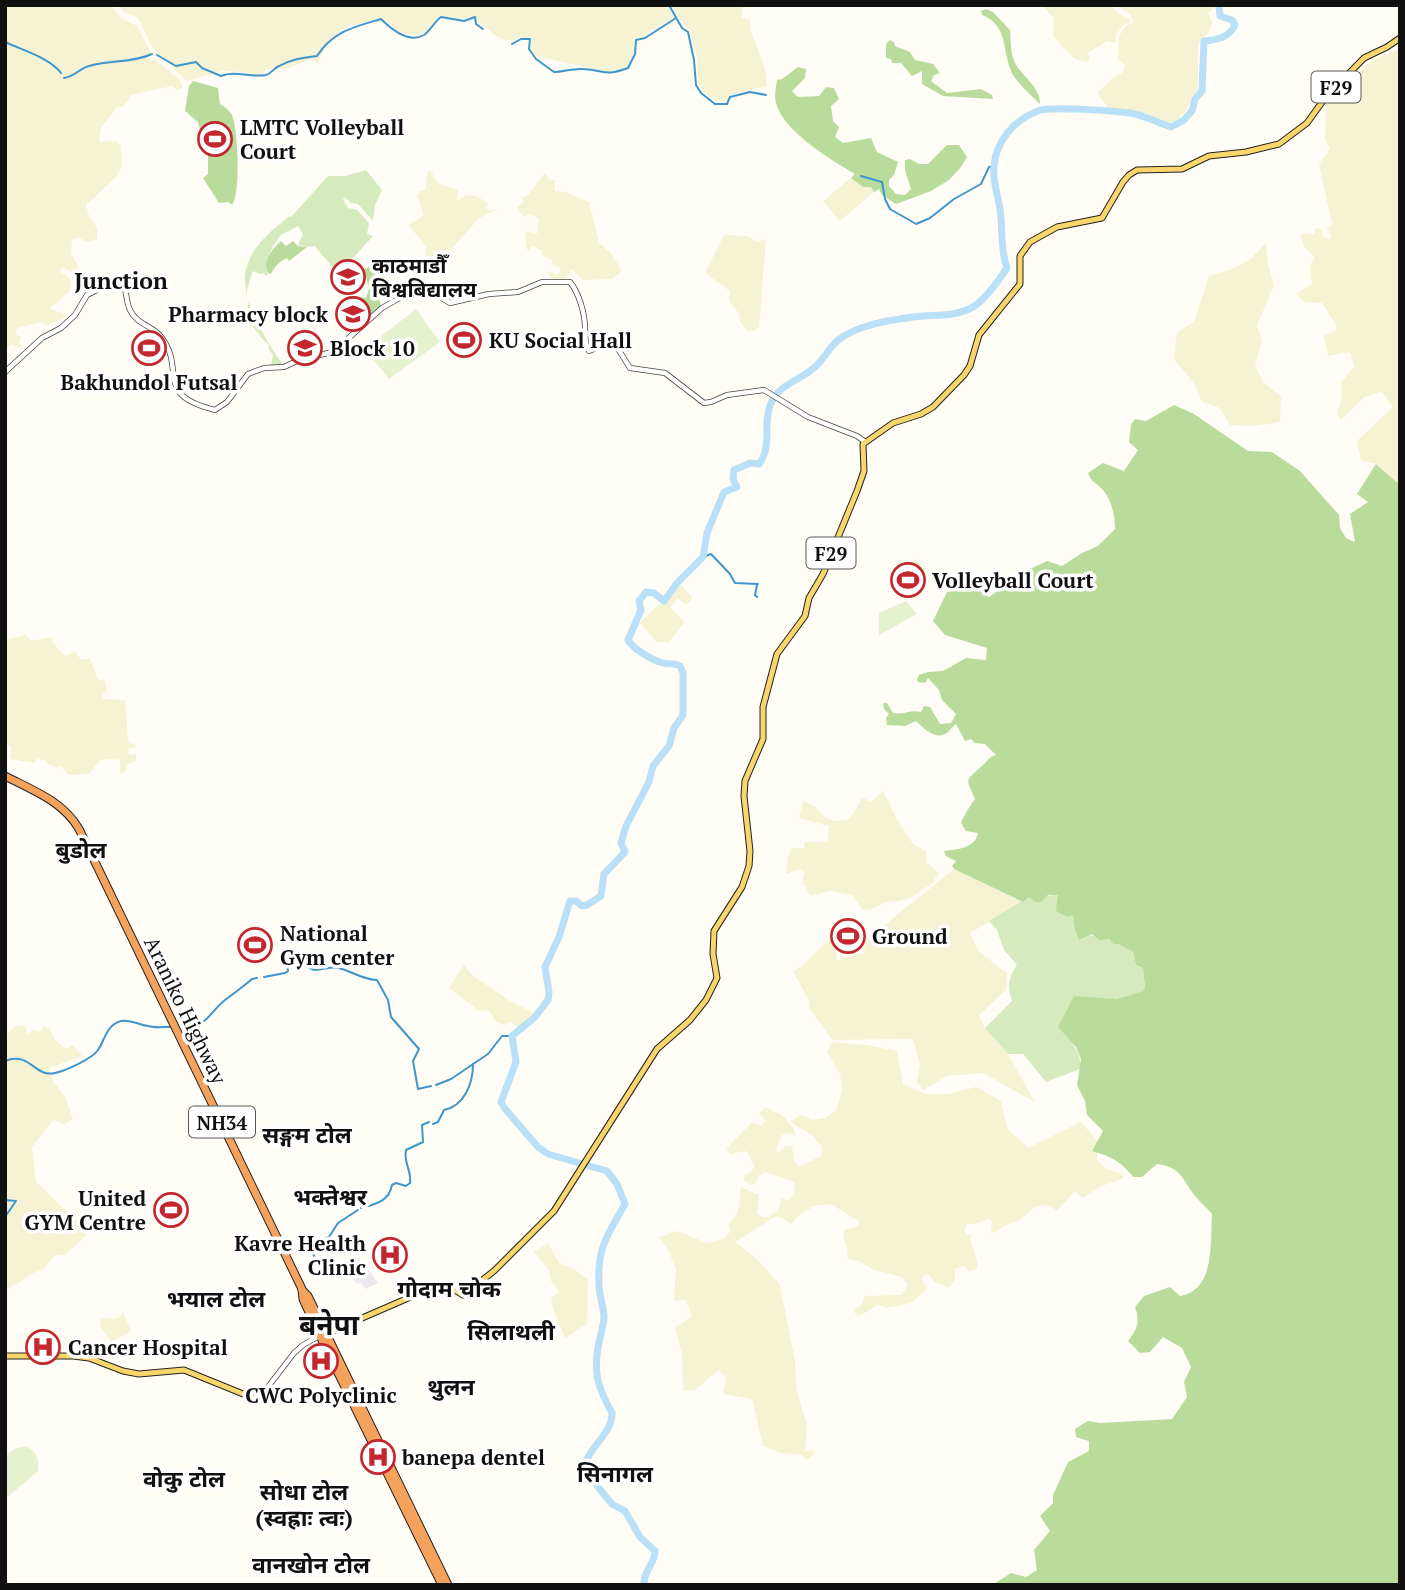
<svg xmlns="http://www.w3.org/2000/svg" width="1405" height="1590" viewBox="0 0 1405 1590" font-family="'PT Serif','Noto Sans Devanagari',serif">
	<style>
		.industrial { fill: #eee6ef }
		.farmland { fill: #f6f3d4 }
		.green { fill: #d5ebbd }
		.forest { fill: #b9dc9c }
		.pitch { fill: #e6f2cf }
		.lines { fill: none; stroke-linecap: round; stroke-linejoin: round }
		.stream { stroke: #3f96cf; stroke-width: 2 }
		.river { stroke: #b9e0f7; stroke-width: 7 }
		.minor-casing { stroke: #444; stroke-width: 6 }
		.major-casing { stroke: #222; stroke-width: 7 }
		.highway-casing { stroke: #222; stroke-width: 9 }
		.minor { stroke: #fff; stroke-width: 4.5 }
		.major { stroke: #f9d66b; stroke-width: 5 }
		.highway { stroke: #f5a25d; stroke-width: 7 }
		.labels { text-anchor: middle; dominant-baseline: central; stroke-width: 7; stroke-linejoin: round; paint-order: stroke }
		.shield { fill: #fff; stroke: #585858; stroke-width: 2 }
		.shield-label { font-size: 19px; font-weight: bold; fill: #111 }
		.poi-label { font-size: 21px; font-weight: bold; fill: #111; stroke: #fff; text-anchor: start }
		.street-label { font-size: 21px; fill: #111; stroke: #fff }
		.neighbourhood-label { font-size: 23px; font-weight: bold; fill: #111; stroke: #fff }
		.district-label { font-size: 28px; font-weight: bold; fill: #111; stroke: #fff }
	</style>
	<rect width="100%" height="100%" fill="#fffdf5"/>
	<!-- industrial -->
	<polygon class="industrial" points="354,1255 363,1263 378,1283 366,1289 361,1283 357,1284 344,1266"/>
	<!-- farmland -->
	<g class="farmland">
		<polygon points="5,5 111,5 121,18 137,26 151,53 148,56 151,61 155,59 179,79 183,87 176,90 173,86 130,95 128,100 122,107 117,107 101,128 99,140 101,142 116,141 121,145 122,166 118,175 86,205 89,216 97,228 97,239 87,242 78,237 72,240 71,254 82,273 80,278 63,267 60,272 68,277 71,283 69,292 50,308 67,316 47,326 42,322 17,328 16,335 21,336 19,343 22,345 20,348 12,344 5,349"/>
		<polygon points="119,5 670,5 676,17 658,26 645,36 634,40 634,51 628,67 612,73 536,56 531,47 532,38 521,38 513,41 503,39 496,36 473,17 458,20 440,16 435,19 427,32 415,35 398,32 390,24 374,21 351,25 328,41 318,63 311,59 289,68 267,69 257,78 242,72 222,71 187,81 157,53 150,43 138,18 122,11"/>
		<polygon points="672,5 743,5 741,18 750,19 750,29 765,68 767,86 731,95 728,101 714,100 703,91 698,83 697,59 690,31 678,17"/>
		<polygon points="1042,5 1110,5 1118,13 1130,19 1129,24 1123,25 1116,35 1116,43 1107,41 1088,53 1090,60 1087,62 1077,60 1063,48 1053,35 1054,18"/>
		<polygon points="1115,5 1217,5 1208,13 1212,22 1209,33 1203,37 1198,45 1198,90 1191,100 1187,110 1178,119 1169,123 1146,113 1109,108 1098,95 1098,92 1114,77 1122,73 1125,65 1118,59 1119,36 1125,27 1133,22 1130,14"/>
		<polygon points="1400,49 1400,485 1377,464 1361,461 1357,441 1393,407 1382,392 1364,397 1341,420 1337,414 1342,396 1341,382 1355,366 1350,352 1328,356 1324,336 1336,330 1336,325 1322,303 1304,302 1296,294 1312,284 1310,267 1315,257 1305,248 1300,236 1302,234 1314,234 1315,229 1320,228 1323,236 1329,240 1332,237 1327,228 1332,224 1319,164 1330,149 1325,139 1326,99 1376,58"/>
		<polygon points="430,170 438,183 458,190 457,200 467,195 476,196 486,202 488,205 485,206 489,211 499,209 479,218 441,261 433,258 428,264 425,260 426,247 409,225 424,215 417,196 421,191 426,190 427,172"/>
		<polygon points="545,173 550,180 555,180 555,191 566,192 589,202 599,243 611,253 622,271 612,279 584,280 571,269 566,278 567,282 554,281 546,271 558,275 561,268 552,264 552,260 543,256 541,250 532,246 529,252 526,247 525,235 527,231 537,234 539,219 530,214 523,217 517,208 524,201 522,198 528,195"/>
		<polygon points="851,178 863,187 872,187 874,192 840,221 823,201"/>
		<polygon points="724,235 748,236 757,242 766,239 759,328 753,331 748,331 740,322 739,314 729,300 730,291 705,273"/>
		<polygon points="1266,242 1268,264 1274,286 1257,325 1262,342 1255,366 1264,383 1281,397 1280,422 1253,426 1230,425 1220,408 1202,402 1193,382 1174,359 1177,333 1194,321 1209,276 1233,269 1252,258"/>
		<polygon points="680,584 693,598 686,605 678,598 670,607 685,622 668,643 657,642 640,623"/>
		<polygon points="26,635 31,641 50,637 58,649 66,656 75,651 81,660 90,658 98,680 104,679 107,691 103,693 103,699 125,700 128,738 129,743 135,744 136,747 128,749 129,755 136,754 136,761 128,764 125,772 120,774 120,760 112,759 100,760 90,773 74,775 69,775 61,766 58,768 48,764 45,760 42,761 39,758 33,763 10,759 11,747 5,742 5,640"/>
		<polygon points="883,791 898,821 913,844 926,851 927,863 939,873 935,878 934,882 909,899 883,903 871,910 862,909 852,895 830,891 810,896 805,885 802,884 804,872 799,869 786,874 788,856 792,848 804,848 805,842 827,842 829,826 799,818 803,801 814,806 826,818 835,821 847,820 854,813 862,797 870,802"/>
		<polygon points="954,869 1023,902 970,933 979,952 1007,973 1006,990 979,1015 985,1028 1008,1054 1035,1102 983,1073 947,1076 923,1090 917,1082 920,1064 913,1039 832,1040 809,1007 810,1003 793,971 803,965 823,945 834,938 837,960 863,953 866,940"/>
		<polygon points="464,965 472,975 510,1001 536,1014 520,1029 511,1022 504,1025 496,1021 488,1010 479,1011 449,988"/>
		<polygon points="15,1026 25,1026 28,1034 34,1030 40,1032 44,1026 50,1029 54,1039 66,1049 73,1045 82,1056 49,1068 52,1079 65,1097 73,1119 64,1124 53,1120 32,1147 36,1182 80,1224 86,1235 65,1255 55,1255 43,1270 35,1272 5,1291 5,1036"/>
		<polygon points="832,1042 867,1045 897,1051 903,1084 926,1094 948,1094 976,1087 1001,1101 1007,1128 1028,1148 1081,1122 1097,1140 1097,1160 1105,1168 1120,1173 1124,1178 1102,1186 1083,1198 1075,1191 1057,1211 1049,1205 1035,1207 1020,1220 1006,1225 996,1232 991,1233 992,1221 989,1219 974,1224 967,1224 964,1230 967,1235 971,1235 970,1239 977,1260 977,1268 970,1271 963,1266 955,1269 955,1279 949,1288 935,1282 928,1274 921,1278 924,1285 927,1284 926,1290 911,1303 887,1308 877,1305 858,1317 853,1310 862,1304 865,1296 901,1295 908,1285 902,1277 872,1269 859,1261 848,1259 847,1247 843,1236 845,1230 859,1226 858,1221 831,1204 814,1206 798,1216 792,1224 778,1216 771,1219 735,1242 758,1260 780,1285 795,1361 797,1392 807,1425 805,1451 815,1450 815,1453 807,1460 802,1455 781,1453 763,1446 752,1399 723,1394 726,1377 719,1370 695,1390 683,1391 682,1355 675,1327 692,1317 686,1300 674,1301 676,1269 669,1252 659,1237 678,1231 707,1243 723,1239 731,1231 728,1226 738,1212 741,1187 759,1195 757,1214 762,1217 769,1217 777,1211 782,1198 789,1201 794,1192 795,1182 765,1172 758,1177 756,1183 751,1185 744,1180 745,1174 751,1172 755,1166 746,1151 730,1154 726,1149 752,1122 762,1126 765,1121 759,1114 765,1107 783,1116 794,1129 795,1136 790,1133 782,1135 776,1149 778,1153 786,1146 792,1146 794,1161 799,1167 821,1156 822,1147 812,1135 790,1122 801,1115 812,1120 825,1118 836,1110 842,1090 840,1074 827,1052"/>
		<polygon points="548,1243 559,1263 572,1268 588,1279 587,1324 565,1338 553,1308 551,1298 559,1292 551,1281 549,1270 534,1252"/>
		<polygon points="123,1312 131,1331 112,1342 100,1327 101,1319 118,1318"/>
	</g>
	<!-- green -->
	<g class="green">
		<path d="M366 170 382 190 375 205 373 221 358 204 351 203 345 197 343 199 348 208 357 210 369 223 367 234 373 236 353 258 339 265V270L335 271C329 261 321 255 315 246L307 247 298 245 303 234 298 226C293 229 285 232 281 235 273 244 263 262 268 274L267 276 263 273 260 274 253 271C251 277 247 287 247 293 248 309 272 352 283 364L271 366 273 355 268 348 269 345C258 335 249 325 248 309 247 302 250 305 248 298 236 261 262 238 288 217L292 216 328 176H346Z"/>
		<path d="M1058 895 1073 915 1077 936C1099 933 1113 941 1133 952L1136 965 1143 968 1145 987 1143 991 1116 999H1104L1058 1026C1069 1040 1083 1051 1080 1069L1046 1082 1023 1054H1008L985 1028 1012 1001C1007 986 1008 978 1017 965L1004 950 997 930 989 921 1029 897Z"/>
	</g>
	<!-- forest -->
	<g class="forest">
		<path d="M986 9 993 12 1010 30C1011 42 1010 54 1016 65 1024 77 1041 89 1040 104 1033 97 1014 80 1011 71 1002 49 1008 25 982 15L981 11Z"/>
		<polygon points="890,40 894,42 895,46 910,52 915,60 933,64 940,73 934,75 931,81 947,93 981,89 992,95 993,99 943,96 922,84 922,71 912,76 901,63 892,63 891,59 886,58 886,44"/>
		<path d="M798 67 806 69 805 78 792 91 798 97 819 96 826 87 834 88 839 99 831 106 833 121 839 127 835 137 843 143 871 138 877 152 898 162 894 175 889 180V186L896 194 905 195 911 189 905 170V160L910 159 919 164H928L947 145H959L967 157 961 167 949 180 931 191 896 204 882 195 879 189 874 192 871 187H863L851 178 855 174C831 160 783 131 776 103 774 96 776 86 777 80L782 79Z"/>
		<path d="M193 81 218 88 220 104C225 107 229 110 232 115 238 130 241 193 232 205L228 202 219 203 203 178 208 174V153L220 147 221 133 217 128 209 131 200 129 198 122 185 111 189 86Z"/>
		<path d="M281 241 286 246 293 241 298 246 307 247 289 261 287 258C279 262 275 266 271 274L268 273C262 261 272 249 281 241Z"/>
		<polygon points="369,267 379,279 385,293 379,299 381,306 354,330 347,325 353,325 356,320 364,316 365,311 358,301 353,302 340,316 336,312 355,296 366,298 369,289 364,269"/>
		<path d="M1174 405 1194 414 1248 451 1272 452 1300 471 1339 515 1340 528 1346 538 1355 542 1350 514 1368 502 1357 494 1376 464 1400 485V1585H992L1011 1573 1026 1577 1037 1570 1034 1550 1050 1531 1040 1516 1053 1503V1495L1068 1462 1089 1451V1441L1076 1437 1075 1429 1088 1421 1100 1423 1172 1419 1187 1397 1184 1382 1191 1367 1182 1348 1163 1337 1150 1352 1140 1353 1128 1341C1138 1328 1140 1322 1135 1307L1144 1296 1170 1287 1180 1296C1216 1290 1210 1241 1212 1214 1207 1208 1201 1203 1196 1197 1181 1179 1183 1168 1157 1164L1142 1177H1133C1122 1162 1110 1156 1092 1151L1103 1131 1087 1115 1085 1101 1077 1085 1081 1059 1076 1047 1058 1027 1074 996 1116 999 1143 991 1145 987 1143 968 1136 965 1133 952 1118 944H1114L1109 939 1099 940 1092 934 1079 940 1075 930 1073 915 1067 917 1056 911 1058 895H1048L1041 902H1035L1029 897 1023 902 954 869 952 866 956 861 946 856 944 851C957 849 975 849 978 833L966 831 961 823C964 815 970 806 975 799 965 776 965 782 983 765 988 760 989 757 996 755L985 744 975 743 971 739 965 741 956 724C953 726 951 729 948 732 936 742 924 728 916 721L905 726 887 725 886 718 889 714 884 709 883 703H887L893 713C903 715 911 709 921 712L924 706 930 707 940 724 951 723 956 714 942 700 939 690 928 678 925 683 918 682 917 679 919 675 928 672 943 671 966 658 986 660 987 648 945 635 933 621 947 592 974 587 989 597 1003 587 1028 580 1030 569 1047 561 1062 566 1082 553 1098 546 1115 529C1115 516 1112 501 1103 490 1097 483 1091 482 1088 473L1103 463 1124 471 1138 450 1129 442 1131 425 1135 419 1146 421Z"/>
	</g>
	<!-- pitch -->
	<g class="pitch">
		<polygon points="416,309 440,342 389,379 365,349"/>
		<polygon points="915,559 926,571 906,590 897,581 911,569 909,566"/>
		<polygon points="906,601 917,614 879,635 879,613"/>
		<path d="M25 1446C38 1453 39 1457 38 1471L5 1499V1457L14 1449Z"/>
	</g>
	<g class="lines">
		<!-- stream -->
		<g class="stream">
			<polyline points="669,5 682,28 688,32 694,60 696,85 701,93 715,104 727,104 730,97 750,92 766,95"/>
			<path d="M5 42C22 50 50 58 61 73"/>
			<path d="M512 44 521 39H530L529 49 536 59 554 72C563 72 572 68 583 69 605 70 604 77 628 68L635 54 636 40 645 38 676 18"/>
			<path d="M157 55 176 66 196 62 202 68 221 76C235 70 251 78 266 75 272 73 274 68 279 66 291 59 304 58 317 56 333 31 354 27 381 19 391 29 408 44 424 35 430 31 434 22 441 17L464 21 475 17 476 24 483 29"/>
			<path d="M64 78C74 77 80 68 89 66 110 60 133 63 152 54"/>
			<polyline points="861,176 882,182 885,199 890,209 916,224 930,218 954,199 981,184 989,167 994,166"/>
			<polyline points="703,557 711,554 730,574 735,583 758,584"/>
			<polyline points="757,585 755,595 757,597"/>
			<path d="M264 977 285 973 288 971 287 964 294 960C301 963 308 969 315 970 324 970 330 966 338 968 352 971 363 980 377 980L388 1000 391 1017 419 1049 413 1061 418 1089 431 1086"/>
			<path d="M184 1028C208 1026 209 1013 225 1000 234 993 243 987 252 979L257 978"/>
			<path d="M5 1061C31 1051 34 1078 55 1073 65 1071 92 1059 98 1050 105 1040 106 1025 121 1021 132 1019 138 1025 148 1026 155 1028 163 1027 170 1027"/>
			<polyline points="436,1085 451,1079 488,1054 502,1036 512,1036"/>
			<path d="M433 1124 438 1122 444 1110C464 1106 473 1084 473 1064"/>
			<polyline points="5,1200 16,1201 5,1217"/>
			<path d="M361 1208C375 1204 389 1202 392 1185L396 1183 406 1186 410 1183C412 1171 403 1162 406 1150L423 1142 422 1125 429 1122"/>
			<polyline points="319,1268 310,1246 329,1237 338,1223 358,1210"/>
		</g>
		<!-- river -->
		<path class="river" d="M644 1585C643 1571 655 1564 655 1551L640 1537 625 1511 612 1504 598 1487 587 1459C594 1444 613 1430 612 1413 597 1386 593 1372 599 1342 601 1334 604 1324 604 1316 603 1305 599 1294 599 1284 597 1247 608 1234 625 1204L617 1184 607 1171 548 1154 538 1147 505 1109 501 1102 516 1062 512 1036 535 1017 548 1000 549 992 545 967 559 937 570 901H576L582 906 587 905 601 896 604 874 625 852 621 843 626 826 649 782 653 766 669 746 674 728 683 715V673L680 666C673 662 670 665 663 663 652 660 633 649 628 640L641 610 639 601 646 592 654 593 664 601 677 583 703 557 707 533 724 492 737 487 733 479 734 470 750 463 759 464C773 446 762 422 771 403 780 383 802 380 816 366 824 359 829 348 837 341 856 325 890 320 913 317 935 314 957 318 976 305 988 296 999 280 1007 268 1000 250 1003 228 1000 209 998 196 992 179 994 166 996 141 1014 120 1038 111 1052 106 1113 111 1130 113 1144 115 1158 123 1171 127L1184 120 1192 111 1195 99 1202 91 1204 41C1216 40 1229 38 1235 25L1232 20 1220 16 1219 5"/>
		<!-- minor casing -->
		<g class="minor-casing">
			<g id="minor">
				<path d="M5 372 42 338 61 328 75 315 87 295 116 280H120C128 288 125 300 130 310 137 325 154 326 162 338 186 370 153 395 215 410L227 402 248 374 264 368 284 367 301 359 333 352 382 308 410 292 426 289 450 303 489 294 518 292 542 282H570C579 293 585 314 585 328 586 337 584 343 589 351L608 343 615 344 630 368 665 373 704 403 711 402 727 395 764 390 808 417 857 436 864 441"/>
				<polyline points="253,1398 261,1396 294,1353 303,1345 319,1336"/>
			</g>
		</g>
		<!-- major casing -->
		<g class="major-casing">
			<g id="major">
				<polyline points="323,1335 429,1289 448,1286 463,1295 494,1271 554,1211 657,1049 690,1020 706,1000 717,978 713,954 714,931 742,887 749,866 750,851 744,796 745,781 763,739 763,707 777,654 805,616 809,598 823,574 857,491 864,471 863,444 893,423 921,414 933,407 964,375 970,366 979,335 1020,284 1020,256 1030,242 1057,227 1102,218 1123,182 1129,175 1137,170 1182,169 1209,156 1246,152 1279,144 1307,123 1325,98 1364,58 1387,47 1400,38"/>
				<polyline points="5,1356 73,1356 89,1358 123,1371 139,1374 184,1370 253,1398"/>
			</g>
		</g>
		<!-- highway casing -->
		<g class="highway-casing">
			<g id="highway">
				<path d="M5 776C32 790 63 801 79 829L302 1289 303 1299 320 1336 442 1585"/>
				<polyline points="302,1290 308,1296 448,1585"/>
			</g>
		</g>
		<!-- minor -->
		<use href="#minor" class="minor"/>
		<!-- major -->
		<use href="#major" class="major"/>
		<!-- highway -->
		<use href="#highway" class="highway"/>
	</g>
	<!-- icons -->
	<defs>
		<g id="stadium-ring" transform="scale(1.75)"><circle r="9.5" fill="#fff" stroke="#c4262e" stroke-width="1.5"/><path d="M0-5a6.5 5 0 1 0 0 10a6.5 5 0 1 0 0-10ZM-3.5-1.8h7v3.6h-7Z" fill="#c4262e"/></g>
		<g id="university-ring" transform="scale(1.75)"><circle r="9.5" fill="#fff" stroke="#c4262e" stroke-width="1.5"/><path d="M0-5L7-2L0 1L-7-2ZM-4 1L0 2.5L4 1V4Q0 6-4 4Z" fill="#c4262e"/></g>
		<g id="hospital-ring" transform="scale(1.75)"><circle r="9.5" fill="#fff" stroke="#c4262e" stroke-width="1.5"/><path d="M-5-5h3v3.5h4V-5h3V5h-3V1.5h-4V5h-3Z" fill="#c4262e"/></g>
	</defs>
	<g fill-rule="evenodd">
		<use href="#stadium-ring" x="215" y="139"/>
		<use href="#university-ring" x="348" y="277"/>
		<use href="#university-ring" x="353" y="314"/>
		<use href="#stadium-ring" x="464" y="340"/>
		<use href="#stadium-ring" x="149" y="348"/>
		<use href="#university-ring" x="305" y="348"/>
		<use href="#stadium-ring" x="908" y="580"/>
		<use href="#stadium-ring" x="848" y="936"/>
		<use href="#stadium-ring" x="255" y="945"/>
		<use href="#stadium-ring" x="171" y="1210"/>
		<use href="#hospital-ring" x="390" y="1255"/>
		<use href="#hospital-ring" x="43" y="1347"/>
		<use href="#hospital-ring" x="321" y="1361"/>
		<use href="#hospital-ring" x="378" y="1457"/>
	</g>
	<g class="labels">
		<!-- shield labels -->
		<g class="shield">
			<rect x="1311.5" y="71.5" width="49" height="31" rx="5"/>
			<rect x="806.5" y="537.5" width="49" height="31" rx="5"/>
			<rect x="189" y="1106.5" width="66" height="31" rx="5"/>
		</g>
		<g class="shield-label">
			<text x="1336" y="87">F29</text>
			<text x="831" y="553">F29</text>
			<text x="222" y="1122">NH34</text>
		</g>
		<!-- poi labels -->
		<g class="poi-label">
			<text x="240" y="127">LMTC Volleyball<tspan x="240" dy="24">Court</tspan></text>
			<text x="372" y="265">काठमाडौँ<tspan x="372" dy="24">बिश्वबिद्यालय</tspan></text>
			<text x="328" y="314" text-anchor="end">Pharmacy block</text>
			<text x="489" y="340">KU Social Hall</text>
			<text x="330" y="348">Block 10</text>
			<text x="149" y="382" text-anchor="middle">Bakhundol Futsal</text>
			<text x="932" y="580">Volleyball Court</text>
			<text x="280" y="933">National<tspan x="280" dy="24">Gym center</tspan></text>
			<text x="872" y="936">Ground</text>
			<text x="146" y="1198" text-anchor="end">United<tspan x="146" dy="24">GYM Centre</tspan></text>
			<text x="366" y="1243" text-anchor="end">Kavre Health<tspan x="366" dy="24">Clinic</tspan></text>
			<text x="68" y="1347">Cancer Hospital</text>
			<text x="321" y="1395" text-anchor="middle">CWC Polyclinic</text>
			<text x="402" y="1457">banepa dentel</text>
		</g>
		<!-- street labels -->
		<g class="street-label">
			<text transform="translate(186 1010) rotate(64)">Araniko Highway</text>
		</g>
		<!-- neighbourhood labels -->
		<g class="neighbourhood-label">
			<text x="121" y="280">Junction</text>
			<text x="81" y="849">बुडोल</text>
			<text x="307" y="1134">सङ्गम टोल</text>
			<text x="330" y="1196">भक्तेश्वर</text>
			<text x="449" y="1288">गाेदाम चाेक</text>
			<text x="216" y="1298">भयाल टोल</text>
			<text x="511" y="1331">सिलाथली</text>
			<text x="451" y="1386">थुलन</text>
			<text x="615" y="1473">सिनागल</text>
			<text x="184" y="1478">वोकु टोल</text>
			<text x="304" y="1491">सोधा टोल<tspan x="304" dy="26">(स्वह्राः त्वः)</tspan></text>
			<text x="311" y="1564">वानखोन टोल</text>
		</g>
		<!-- district labels -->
		<g class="district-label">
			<text x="329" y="1324">बनेपा</text>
		</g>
	</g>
	<!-- border -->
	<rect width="1405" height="1590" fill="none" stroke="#111111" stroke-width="14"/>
</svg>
